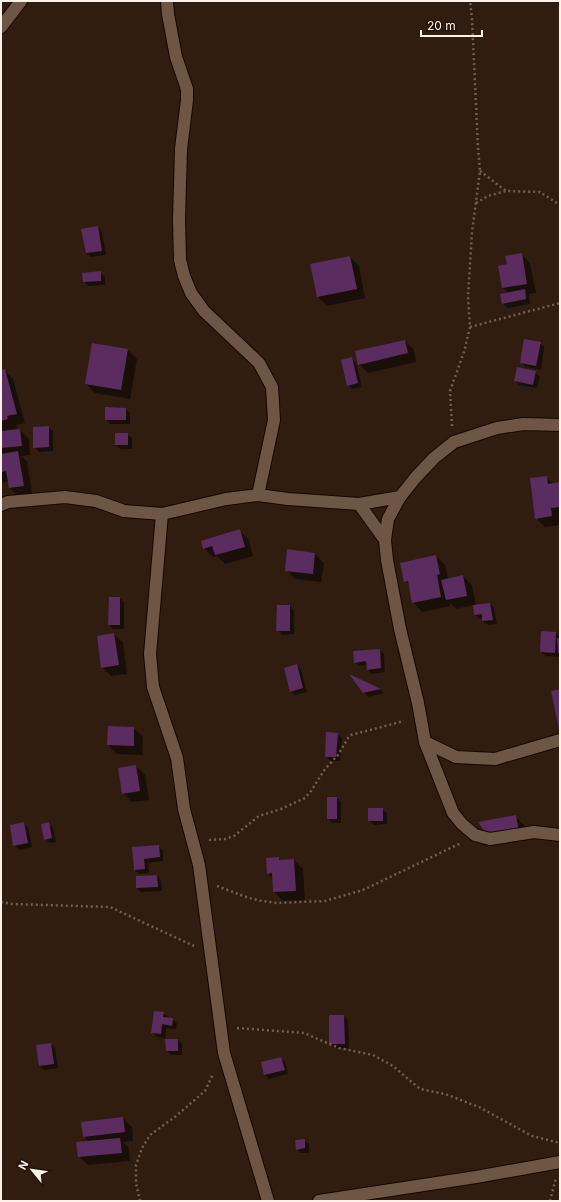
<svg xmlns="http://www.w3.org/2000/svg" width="561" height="1202" viewBox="0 0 561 1202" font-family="Inter,sans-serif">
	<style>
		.shadow { fill: #0007 }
		.building { fill: #5b2c5f }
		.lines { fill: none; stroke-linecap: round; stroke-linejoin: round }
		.street-casing { stroke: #180600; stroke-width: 14 }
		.path { stroke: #715f53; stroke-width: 2.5; stroke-dasharray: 2 3; stroke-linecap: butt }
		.street { stroke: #6e5647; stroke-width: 12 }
	</style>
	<rect width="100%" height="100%" fill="#311d0f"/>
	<!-- shadow -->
	<g class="shadow">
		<polygon points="98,227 102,232 106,255 91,257 86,253"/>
		<polygon points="521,254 530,263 536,293 529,294 530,304 508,308 503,304 501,295 509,293 503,288 499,267 508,265"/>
		<polygon points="350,257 359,266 365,298 327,306 318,297"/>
		<polygon points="100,273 105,277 105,285 88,286 84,282"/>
		<polygon points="405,341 414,350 416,362 368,373 359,364"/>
		<polygon points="540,343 544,347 541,370 526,367 521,363"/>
		<polygon points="93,344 128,350 137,359 130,399 95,393 86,384"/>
		<polygon points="352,358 356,363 362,387 353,389 348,385"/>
		<polygon points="4,370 13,379 25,423 16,425 17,428 11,430 11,431 20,430 29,439 30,455 21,456 27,461 32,494 19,497 10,488 9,481 1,483 1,371"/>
		<polygon points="535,372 540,377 537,388 519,385 515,380"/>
		<polygon points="106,409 126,409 130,413 130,424 110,424 106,419"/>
		<polygon points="48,427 53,431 53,451 39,452 34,447"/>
		<polygon points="116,434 127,434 132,438 132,449 120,449 116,445"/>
		<polygon points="546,477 553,484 560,483 560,525 545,527 536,518"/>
		<polygon points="240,531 249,540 253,556 225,564 217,556 213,557 204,548"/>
		<polygon points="315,554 324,563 321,582 295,579 286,570"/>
		<polygon points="436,556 445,565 448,579 463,576 472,585 476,605 490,604 494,608 497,624 488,625 483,621 483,618 479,619 475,614 474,605 456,609 449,602 450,606 422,612 413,602 410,586 405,581"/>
		<polygon points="110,598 120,598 124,602 124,629 113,629 109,625"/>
		<polygon points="290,606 294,610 294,634 282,635 278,630"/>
		<polygon points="556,633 560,637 560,653 559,652 559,657 546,656 541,652"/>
		<polygon points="114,634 123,643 127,674 111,676 102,667"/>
		<polygon points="379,650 384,654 385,672 372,674 368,670 368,665 359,666 355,662"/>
		<polygon points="297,665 301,670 307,692 295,695 290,691"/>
		<polygon points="352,677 380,689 384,693 368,697"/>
		<polygon points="134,728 143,737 142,755 117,754 108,745"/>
		<polygon points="337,734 342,738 340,761 330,761 326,756"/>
		<polygon points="136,766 145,775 149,800 132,802 123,793 119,769"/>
		<polygon points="337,798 341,802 341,823 332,823 328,818"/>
		<polygon points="382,809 387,813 387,824 374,825 369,820"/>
		<polygon points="515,816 524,825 528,840 497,843"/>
		<polygon points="24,823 28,828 32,847 19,850 14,845"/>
		<polygon points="48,823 53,828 56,842 50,843 45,839"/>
		<polygon points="158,846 163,850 163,861 148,863 149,873 139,874 134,869 133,848"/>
		<polygon points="278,858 281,861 294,860 303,869 305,900 283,901 274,892 274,879 268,874"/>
		<polygon points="157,876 161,880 162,891 141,892 137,888 137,877"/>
		<polygon points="163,1013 177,1023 176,1029 166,1028 165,1038 157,1037 152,1032"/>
		<polygon points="344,1016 348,1021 349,1048 335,1048 330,1044"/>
		<polygon points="166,1040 178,1040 182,1044 182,1055 171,1055 167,1051"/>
		<polygon points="51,1044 55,1048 58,1068 44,1070 40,1066"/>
		<polygon points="281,1058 285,1062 288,1074 269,1079 265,1075"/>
		<polygon points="123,1118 132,1127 133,1141 123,1142 129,1148 130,1161 88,1165 79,1156 89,1142 84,1136"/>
		<polygon points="304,1140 309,1144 309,1153 301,1153 296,1149"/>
	</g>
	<!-- building -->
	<g class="building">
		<polygon points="98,226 102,251 86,253 81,229"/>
		<polygon points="522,253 527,284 502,288 498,266 507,264 505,256"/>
		<polygon points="350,256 357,289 317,297 310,264"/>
		<polygon points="101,271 101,281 83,282 82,273"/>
		<polygon points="525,289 526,299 502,304 500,294"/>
		<polygon points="524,339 541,342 536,366 520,363"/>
		<polygon points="405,340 408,353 358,365 355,351"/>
		<polygon points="92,343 128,349 121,390 85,384"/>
		<polygon points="352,357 358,383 347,386 341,360"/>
		<polygon points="517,367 536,371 533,385 514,381"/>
		<polygon points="5,369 17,414 7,416 8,419 1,421 1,370"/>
		<polygon points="105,407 126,408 126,420 105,420"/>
		<polygon points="49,426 49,447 33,448 33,427"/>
		<polygon points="20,429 22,446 1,448 1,431"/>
		<rect x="115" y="433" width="13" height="12"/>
		<polygon points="18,451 24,486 9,488 6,471 1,472 1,454"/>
		<polygon points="547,476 548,484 560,482 560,507 551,508 552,516 535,519 530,478"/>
		<polygon points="240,529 245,547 215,555 212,546 203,549 201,541"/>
		<polygon points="287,549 315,553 313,574 285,571"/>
		<polygon points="436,555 440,574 437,575 441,597 412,603 408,581 404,582 400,563"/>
		<polygon points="463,575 467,596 446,600 441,580"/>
		<polygon points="109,597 120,597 120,625 108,625"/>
		<polygon points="490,603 493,620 482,621 482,614 474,615 473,605"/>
		<polygon points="277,605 290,605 290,631 276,631"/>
		<polygon points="541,631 556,632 555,653 540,652"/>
		<polygon points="114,633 119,665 101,668 97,636"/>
		<polygon points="557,638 560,638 560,653 558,653"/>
		<polygon points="380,649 381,668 367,670 366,661 354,663 353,651"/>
		<polygon points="297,664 303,688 290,692 284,668"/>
		<polygon points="349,674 381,689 363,693"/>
		<polygon points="560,689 560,729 559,729 551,691"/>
		<polygon points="108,726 134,727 134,746 107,745"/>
		<polygon points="326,732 338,733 336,757 325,757"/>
		<polygon points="136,765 140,791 122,794 118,768"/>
		<rect x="327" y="797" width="10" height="22"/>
		<rect x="368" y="808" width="15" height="13"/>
		<polygon points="516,815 519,831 487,835 478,822"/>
		<polygon points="24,822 28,843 13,846 10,825"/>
		<polygon points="49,822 52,838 44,840 41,824"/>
		<polygon points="159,845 160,857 144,859 145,869 134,870 132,847"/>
		<polygon points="279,857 279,860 294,859 296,891 273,892 272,873 267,874 266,858"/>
		<polygon points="157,875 158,887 136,888 136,876"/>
		<polygon points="154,1011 164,1012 163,1017 173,1018 172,1026 162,1024 161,1034 151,1033"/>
		<polygon points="329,1015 344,1015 345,1044 329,1044"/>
		<polygon points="165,1039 178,1039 178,1051 166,1051"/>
		<polygon points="51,1043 54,1064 39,1066 36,1045"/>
		<polygon points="281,1057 285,1070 264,1075 261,1062"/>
		<polygon points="123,1117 125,1132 83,1137 81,1122"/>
		<polygon points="120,1138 122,1153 78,1157 76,1142"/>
		<polygon points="305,1139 305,1148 296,1150 295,1140"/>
	</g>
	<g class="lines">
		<!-- street casing -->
		<g class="street-casing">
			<g id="street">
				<polyline points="167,1 168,14 176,57 187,89 187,100 181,149 179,219 180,260 184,276 191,293 204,311 259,363 272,387 274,420 258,495"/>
				<polyline points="1,27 21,1"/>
				<polyline points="560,425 523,424 497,428 454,442 434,458 416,477 400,497 388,519 385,540 387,560 400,629 418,703 425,742 453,813 462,824 475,835 490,839 534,832 560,835"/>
				<polyline points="359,504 385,540"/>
				<polyline points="1,505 8,502 65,497 96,501 124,511 162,514 226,499 258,495 288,499 359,504 400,497"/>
				<polyline points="162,514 150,654 153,687 177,758 184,809 199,865 224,1053 268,1201"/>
				<polyline points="425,742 456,757 495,759 560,740"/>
				<polyline points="319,1201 476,1177 560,1162"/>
			</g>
		</g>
		<!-- path -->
		<g class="path">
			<polyline points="480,171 506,191 540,192 560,205"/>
			<polyline points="476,203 488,196 506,191"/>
			<polyline points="470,327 560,303"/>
			<polyline points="452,426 450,391 464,352 470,327 468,297 472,232 480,171 478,148 472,19 470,1"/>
			<polyline points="209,840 225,839 234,836 259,816 281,809 305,798 311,791 325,769 338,755 348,738 351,735 404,721"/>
			<polyline points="217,886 249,898 262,901 277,903 325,901 363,890 461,843"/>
			<polyline points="1,902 13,904 110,907 194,946"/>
			<polyline points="237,1028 304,1033 339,1048 373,1055 393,1066 420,1089 445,1094 479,1107 532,1136 560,1143"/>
			<polyline points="140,1201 136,1183 136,1165 142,1148 150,1135 176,1116 205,1091 213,1074"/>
			<polyline points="550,1201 556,1178"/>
		</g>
		<!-- street -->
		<use href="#street" class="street"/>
	</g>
	<!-- border -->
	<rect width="561" height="1202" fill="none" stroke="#fdf1ea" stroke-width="4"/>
	<!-- north arrow -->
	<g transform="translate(32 1170) rotate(299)" stroke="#271306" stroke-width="3" paint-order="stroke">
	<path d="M0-3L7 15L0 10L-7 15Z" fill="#fdf1ea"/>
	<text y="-6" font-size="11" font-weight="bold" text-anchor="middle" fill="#fdf1ea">N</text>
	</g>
	<!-- scale -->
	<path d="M421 30v6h61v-6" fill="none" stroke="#fdf1ea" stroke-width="2"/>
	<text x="427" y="30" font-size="12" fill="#fdf1ea" stroke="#271306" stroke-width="3" paint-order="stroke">20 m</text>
</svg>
